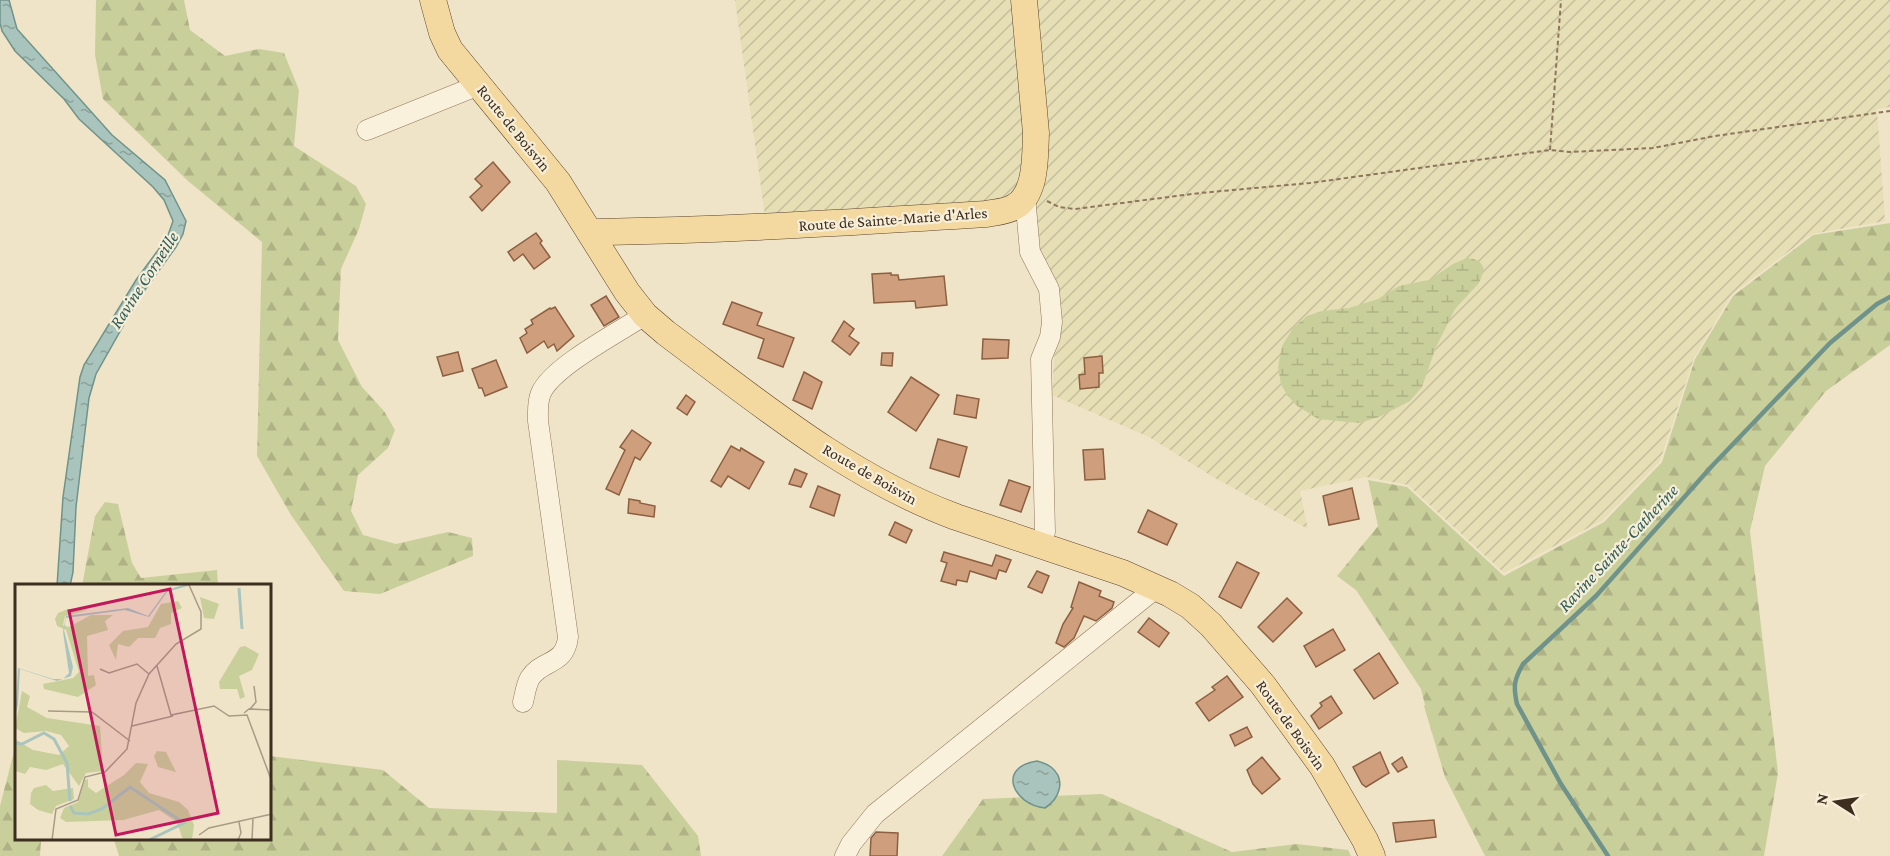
<svg xmlns="http://www.w3.org/2000/svg" width="1890" height="856" viewBox="0 0 1890 856" font-family="'Crimson Pro',serif">
	<style>
		.farmland { fill: url(#farmland-furrows) }
		.forest { fill: url(#forest-firs) }
		.wetland { fill: url(#wetland-marsh) }
		.water { fill: url(#water-ripples); stroke: #6f938a; stroke-width: 1.5 }
		.lines { fill: none; stroke-linecap: round; stroke-linejoin: round }
		.stream { stroke: #6f938a; stroke-width: 4.5 }
		.building { fill: #cf9f7d; stroke: #8d5f41; stroke-width: 1.5 }
		.minor-casing { stroke: #8d765c; stroke-width: 21 }
		.major-casing { stroke: #5b4430; stroke-width: 27 }
		.path { stroke: #8d765c; stroke-width: 2; stroke-dasharray: 4.5 3; stroke-linecap: butt }
		.minor { stroke: #faf1dc; stroke-width: 20 }
		.major { stroke: #f3d9a0; stroke-width: 26 }
		.labels { text-anchor: middle; dominant-baseline: central; stroke-width: 4.5; stroke-linejoin: round; paint-order: stroke }
		.street-label { font-size: 16px; fill: #3d2e20; stroke: #f7eed8 }
		.water-label { font-size: 18px; font-style: italic; fill: #2f5d5a; stroke: #f7eed8 }
		.inset-river { fill: none; stroke: #a9c4bc; stroke-width: 3 }
		.inset-road { fill: none; stroke: #a89b85; stroke-width: 1.5 }
		.view { fill: #c2185b; fill-opacity: 0.15; stroke: #c2185b; stroke-width: 3 }
		.inset-edge { fill: none; stroke: #3d2e20; stroke-width: 3 }
	</style>
	<defs>
		<pattern id="farmland-furrows" width="10" height="10" patternUnits="userSpaceOnUse" patternTransform="scale(1.5)"><rect width="10" height="10" fill="#e6deb5"/><path d="M-1 1l2-2M0 10L10 0M9 11l2-2" fill="none" stroke="#c6bf9b"/></pattern>
		<pattern id="forest-firs" width="22" height="20" patternUnits="userSpaceOnUse" patternTransform="scale(1.5)"><rect width="22" height="20" fill="#c9cf9b"/><path d="M5 1l3.5 6h-7zM16 11l3.5 6h-7z" fill="#aeb285"/></pattern>
		<pattern id="wetland-marsh" width="20" height="14" patternUnits="userSpaceOnUse" patternTransform="scale(1.5)"><rect width="20" height="14" fill="#c9cf9b"/><path d="M1 5h8M5 5V1M11 12h8M15 12V8" fill="none" stroke="#aeb285"/></pattern>
		<pattern id="water-ripples" width="26" height="14" patternUnits="userSpaceOnUse" patternTransform="scale(1.5)"><rect width="26" height="14" fill="#a9c4bc"/><path d="M2 4q2-2 4 0t4 0M15 11q2-2 4 0t4 0" fill="none" stroke="#8ba098"/></pattern>
	</defs>
	<rect width="100%" height="100%" fill="#f0e4c8"/>
	<!-- farmland -->
	<g class="farmland">
		<polygon points="735,0 1014,0 1026,128 1019,187 1007,201 765,216"/>
		<polygon points="1030,0 1890,0 1890,107 1877,109 1885,221 1812,234 1732,294 1694,358 1660,461 1603,520 1504,573 1408,485 1366,477 1300,491 1308,529 1215,478 1149,437 1052,395 1056,326 1036,254"/>
	</g>
	<!-- forest -->
	<g class="forest">
		<polygon points="96,0 184,0 190,30 225,56 259,49 284,53 299,90 294,146 356,186 366,204 359,229 341,269 338,340 362,387 384,411 395,430 388,448 358,475 351,511 363,535 396,544 448,532 472,538 473,556 380,594 344,591 291,515 257,456 262,242 188,181 103,99 95,55"/>
		<polygon points="1890,223 1890,345 1826,391 1765,466 1750,531 1778,773 1764,856 1485,856 1445,777 1424,706 1425,705 1421,689 1356,590 1337,576 1378,526 1368,480 1407,487 1504,576 1604,522 1662,462 1695,359 1733,296 1813,235"/>
		<polygon points="105,502 118,504 132,563 141,578 217,570 218,586 82,586 95,516"/>
		<polygon points="16,744 16,840 41,840 40,856 0,856 0,806"/>
		<polygon points="270,756 383,770 429,808 557,813 557,760 642,765 698,836 701,856 119,856 114,840 270,840"/>
		<polygon points="1102,794 1232,852 1297,844 1348,850 1351,856 942,856 983,799"/>
	</g>
	<!-- wetland -->
	<path class="wetland" d="M1467 258C1476 259 1482 261 1484 270L1479 283 1455 309 1436 347 1422 387 1410 401 1379 417 1359 423 1318 419 1296 405 1287 395 1281 384 1278 367 1282 346 1293 328 1307 316 1322 311 1349 308 1378 299 1399 286 1429 280 1453 264Z"/>
	<!-- water -->
	<g class="water">
		<polygon points="0,0 9,0 17,29 112,135 165,180 186,221 183,234 176,247 139,298 96,374 89,398 76,507 73,572 70,586 57,586 63,497 80,377 84,365 136,280 167,238 173,221 164,200 153,187 79,119 64,99 15,51 2,31 0,23"/>
		<path d="M1037 761C1041 762 1047 764 1051 767 1067 780 1059 799 1045 808 1012 804 997 767 1037 761Z"/>
	</g>
	<g class="lines">
		<!-- stream -->
		<path class="stream" d="M1608 856 1561 784 1517 704C1513 686 1514 680 1523 664L1596 596 1712 466 1830 343 1877 304 1890 297"/>
	</g>
	<!-- building -->
	<g class="building">
		<polygon points="493,162 510,182 482,211 470,197 482,186 475,179"/>
		<polygon points="536,233 542,241 540,243 550,257 534,269 523,254 514,261 508,252"/>
		<polygon points="891,273 891,275 898,275 899,280 944,276 947,305 916,308 915,301 874,303 872,274"/>
		<polygon points="606,296 619,317 604,326 591,305"/>
		<polygon points="732,302 762,313 757,325 794,338 783,367 758,358 764,339 723,324"/>
		<polygon points="555,307 574,336 557,351 554,344 548,348 544,341 527,353 520,338 527,333 525,329 533,324 531,320 550,308 551,309"/>
		<polygon points="844,321 854,329 849,336 859,343 850,355 832,341"/>
		<polygon points="983,339 1009,340 1008,358 982,359"/>
		<polygon points="458,352 463,371 443,376 437,357"/>
		<polygon points="882,353 893,353 892,366 881,365"/>
		<polygon points="1102,356 1103,373 1099,373 1099,387 1080,389 1079,375 1085,374 1084,358"/>
		<polygon points="496,360 507,387 485,396 482,388 479,388 472,369"/>
		<polygon points="804,372 822,382 812,409 793,400"/>
		<polygon points="911,377 939,395 916,431 888,412"/>
		<polygon points="686,395 695,402 687,415 677,408"/>
		<polygon points="957,395 979,399 976,418 954,414"/>
		<polygon points="632,430 651,443 640,460 635,457 619,495 606,489 625,450 620,447"/>
		<polygon points="938,439 967,447 959,477 930,468"/>
		<polygon points="731,446 740,451 741,448 764,462 749,489 728,476 721,487 711,481"/>
		<polygon points="1103,449 1105,479 1085,480 1083,450"/>
		<polygon points="795,469 807,474 801,487 789,484"/>
		<polygon points="1009,480 1030,487 1021,512 1000,505"/>
		<polygon points="818,486 840,495 834,516 810,507"/>
		<polygon points="1352,488 1359,519 1329,525 1323,496"/>
		<polygon points="629,499 640,501 640,503 655,506 654,517 628,513"/>
		<polygon points="1148,510 1177,524 1167,545 1138,532"/>
		<polygon points="895,522 912,530 906,543 889,535"/>
		<polygon points="944,552 992,566 996,555 1011,560 1006,572 999,570 996,579 970,571 967,582 957,580 956,585 941,581 947,563 941,561"/>
		<polygon points="1237,562 1259,573 1241,608 1219,597"/>
		<polygon points="1037,571 1049,576 1042,593 1028,587"/>
		<polygon points="1079,582 1101,591 1099,596 1114,602 1112,608 1096,621 1084,616 1074,638 1064,647 1056,643 1063,624 1073,608 1071,607"/>
		<polygon points="1287,598 1302,613 1273,642 1258,627"/>
		<polygon points="1149,618 1169,633 1159,647 1138,632"/>
		<polygon points="1333,629 1345,650 1316,667 1304,646"/>
		<polygon points="1379,653 1398,683 1374,699 1354,670"/>
		<polygon points="1227,676 1243,697 1209,721 1196,703 1215,690 1212,687"/>
		<polygon points="1331,696 1342,713 1319,729 1311,716 1322,706 1320,703"/>
		<polygon points="1247,727 1252,737 1235,746 1230,735"/>
		<polygon points="1380,752 1389,773 1366,787 1362,784 1353,767"/>
		<polygon points="1262,757 1280,779 1262,794 1253,784 1247,770"/>
		<polygon points="1402,757 1407,767 1398,772 1392,764"/>
		<polygon points="1434,820 1436,837 1396,842 1393,823"/>
		<polygon points="876,832 898,833 897,856 870,856 871,838"/>
	</g>
	<g class="lines">
		<!-- minor casing -->
		<g class="minor-casing">
			<g id="minor">
				<polyline points="367,130 479,85"/>
				<polyline points="1025,196 1030,252 1049,289 1052,322 1050,337 1041,359 1045,532 1040,544"/>
				<path d="M523 702C525 694 526 685 530 678 542 659 565 666 568 637L538 421C538 412 537 402 541 393 552 367 619 332 645 315"/>
				<polyline points="845,856 851,844 875,814 1156,588"/>
			</g>
		</g>
		<!-- major casing -->
		<g class="major-casing">
			<g id="major">
				<path d="M433 0 442 33 450 50 558 182 627 292 645 315 666 333C757 401 848 477 956 517L1123 573 1170 594 1190 606 1211 625 1263 685 1322 766 1365 840 1372 856"/>
				<path d="M592 235 598 232C728 230 857 222 986 214 995 212 1006 212 1014 207 1037 195 1035 155 1036 133L1024 0"/>
			</g>
		</g>
		<!-- path -->
		<g class="path">
			<polyline points="1550,150 1561,0"/>
			<polyline points="1047,201 1059,207 1075,209 1200,193 1310,183 1550,150 1570,152 1653,148 1715,136 1890,111"/>
		</g>
		<!-- minor -->
		<use href="#minor" class="minor"/>
		<!-- major -->
		<use href="#major" class="major"/>
	</g>
	<g class="labels">
		<!-- street labels -->
		<g class="street-label">
			<text transform="translate(514 128) rotate(51)">Route de Boisvin</text>
			<text transform="translate(893 219) rotate(-4)">Route de Sainte-Marie d'Arles</text>
			<text transform="translate(870 474) rotate(30)">Route de Boisvin</text>
			<text transform="translate(1291 725) rotate(54)">Route de Boisvin</text>
		</g>
		<!-- water labels -->
		<g class="water-label">
			<text transform="translate(144 280) rotate(-57)">Ravine Corneille</text>
			<text transform="translate(1618 548) rotate(-47)">Ravine Sainte-Catherine</text>
		</g>
	</g>
	<!-- overview -->
	<g transform="translate(15 584)">
		<rect width="256" height="256" fill="#f0e4c8"/>
		<path d="M185 13 204 20 199 35 189 34ZM163 17 167 24 156 29V40L145 44 140 54H123L114 63 103 60 101 76 94 61 108 47 133 43 146 20ZM53 25 72 26 50 32 48 41 54 43 76 31H98L90 37 93 46 72 52 73 92 79 91 81 101 63 113 29 105 28 100 58 94 64 88 51 46 42 42 40 35 43 29ZM230 62 244 70 237 86 224 92 230 113 225 115 222 105H205L204 98 225 63ZM7 107 15 112 12 123 32 134 85 142 88 187 71 189 64 202 48 180 31 186 15 183 10 190 0 187V155L18 166 44 171 54 162 46 151 31 147 9 149 0 144ZM121 179 133 180 125 198 134 209 164 218 173 226 179 241 177 256H168L162 238 144 226 108 236 51 238 45 234 49 224 63 218 70 196 73 195V203L81 209 109 191ZM31 201 38 207 58 204 59 215 41 222 37 230 23 226 15 220 16 209 19 204Z" fill="#c9cf9b"/>
		<path d="M142 167 151 168 161 188 143 183 139 172Z" fill="#c9cf9b"/>
		<path d="M168 1H176L152 8 134 33 110 26 51 34 49 46 58 83 56 92 42 97 5 85 3 121 0 132 3 84 38 95H48L54 89 48 48 51 32 113 24 133 32 152 6Z" fill="#a9c4bc"/>
		<path class="inset-river" d="M224 4 227 45M0 159 7 160 29 149 39 155 52 179 55 217M55 222 59 229 73 230 87 225 115 203 169 239 134 256"/>
		<path class="inset-road" d="M142 82 156 131 199 122 214 132 232 131 257 198M85 85 94 89 122 80 134 90M235 125 241 118 239 102M33 127 77 128 115 157M229 129 234 125 257 126M117 142 158 132M184 251 194 244 257 230M37 256 41 225 63 216 70 193 90 188 112 165 121 119 134 90 161 60 186 45V28L174 1M223 256 226 249 224 238M237 256 238 234"/>
		<path class="view" d="M155 5 203 229 101 251 54 27Z"/>
		<rect width="256" height="256" class="inset-edge"/>
	</g>
	<!-- north arrow -->
	<g transform="translate(1836 802) rotate(282)" stroke="#f7eed8" stroke-width="4.5" paint-order="stroke">
	<path d="M0-4.5L10 22L0 15L-10 22Z" fill="#3d2e20"/>
	<text y="-9" font-size="16" font-weight="bold" text-anchor="middle" fill="#3d2e20">N</text>
	</g>
</svg>
